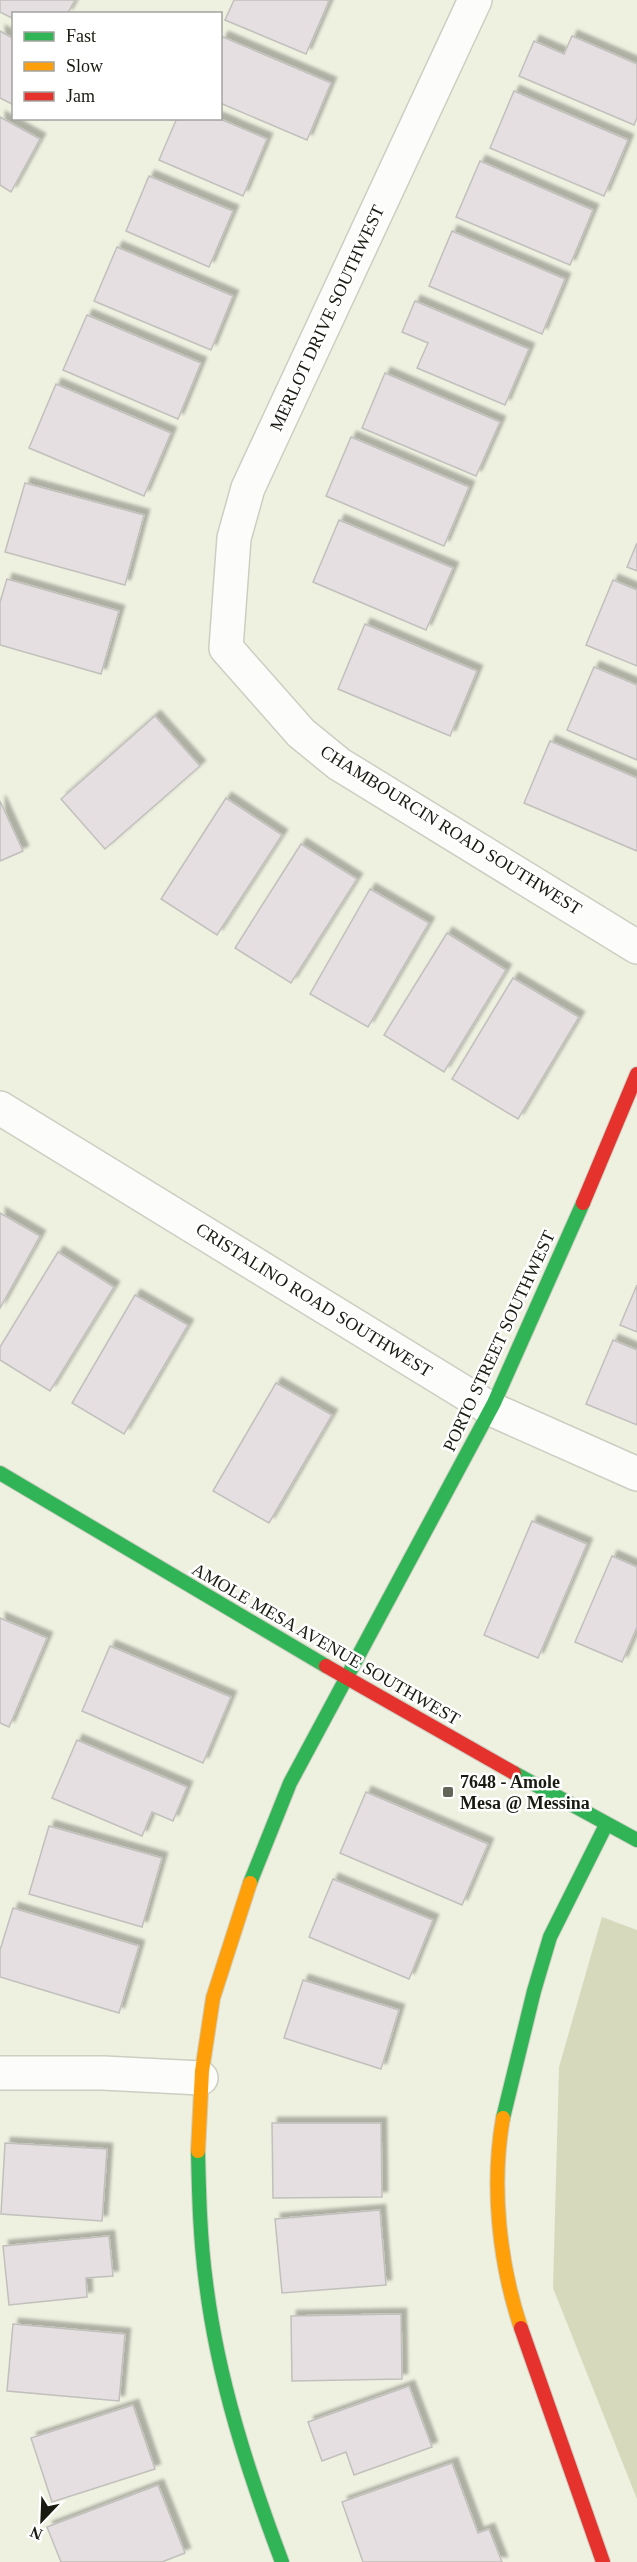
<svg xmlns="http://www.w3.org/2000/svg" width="637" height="2562" viewBox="0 0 637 2562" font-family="Georgia,serif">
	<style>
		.green { fill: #d6d9bc }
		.building { fill: #e5dfe1; stroke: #c2c0bc; stroke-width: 1.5; filter: url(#shadow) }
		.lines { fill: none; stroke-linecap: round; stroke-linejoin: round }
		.street-casing { stroke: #cdcec2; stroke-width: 36 }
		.fast-casing { stroke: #cdcec2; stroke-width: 16 }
		.slow-casing { stroke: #cdcec2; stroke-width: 16 }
		.jam-casing { stroke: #cdcec2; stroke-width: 16 }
		.street { stroke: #fcfdfa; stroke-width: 33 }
		.fast { stroke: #30b455; stroke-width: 14 }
		.slow { stroke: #ff9f0a; stroke-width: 14 }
		.jam { stroke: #e5322d; stroke-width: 14 }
		.poi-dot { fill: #646559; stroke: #fff; stroke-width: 2 }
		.labels { text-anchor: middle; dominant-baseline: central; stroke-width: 5; stroke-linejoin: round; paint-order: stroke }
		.street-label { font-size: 18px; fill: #191a10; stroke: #fff }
		.poi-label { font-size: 18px; font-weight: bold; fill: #191a10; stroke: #fff; text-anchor: start }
	</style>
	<defs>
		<filter id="shadow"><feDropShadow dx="5.5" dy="-5.5" stdDeviation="1.5" flood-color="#0004"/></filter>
	</defs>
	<rect width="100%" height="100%" fill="#eef0e0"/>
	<!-- green -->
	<polygon class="green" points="602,1917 637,1930 637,2499 553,2288 559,2067"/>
	<!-- building -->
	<g class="building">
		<polygon points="0,0 75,0 67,14 14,14 14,19 0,12"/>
		<polygon points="234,0 326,0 329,1 306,54 225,20"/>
		<polygon points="0,31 14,39 14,105 0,98"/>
		<polygon points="572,36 637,64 637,118 634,125 519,76 534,41 564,54"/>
		<polygon points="223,37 331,83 307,140 220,103 220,43"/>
		<polygon points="514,91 628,140 604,196 490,148"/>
		<polygon points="0,117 40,139 11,192 0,185"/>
		<polygon points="177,118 218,118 267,139 243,196 159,160"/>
		<polygon points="480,161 593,210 570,265 456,217"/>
		<polygon points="149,176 233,211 209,267 126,231"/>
		<polygon points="452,231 565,279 542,334 429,286"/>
		<polygon points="117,247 233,296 211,350 94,301"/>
		<polygon points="415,301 529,349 505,405 417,368 428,343 402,332"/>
		<polygon points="87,315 201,363 178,419 63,370"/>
		<polygon points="385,373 500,422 476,476 362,428"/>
		<polygon points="56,384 171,433 144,496 29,448"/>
		<polygon points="351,437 469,487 444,546 326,496"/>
		<polygon points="25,483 144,515 125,585 5,552"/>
		<polygon points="339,520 453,568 426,630 313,582"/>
		<polygon points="637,543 637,571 627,567"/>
		<polygon points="7,579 119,611 101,674 0,645 0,602"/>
		<polygon points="613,580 637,590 637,666 586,645"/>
		<polygon points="365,624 477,671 450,736 338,689"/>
		<polygon points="594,667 637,685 637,760 567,730"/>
		<polygon points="155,716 200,766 105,849 61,799"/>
		<polygon points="550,741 637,778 637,851 524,803"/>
		<polygon points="226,798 282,835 217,935 161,899"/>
		<polygon points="0,801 23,851 0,861"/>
		<polygon points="301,844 357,879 291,983 235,948"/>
		<polygon points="370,889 429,923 368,1027 310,994"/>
		<polygon points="447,933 506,970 444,1072 384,1035"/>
		<polygon points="513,978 579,1017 518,1119 452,1079"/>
		<polygon points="0,1213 40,1236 0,1308"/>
		<polygon points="58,1252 114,1287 50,1391 0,1360 0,1347"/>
		<polygon points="637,1285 637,1332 620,1325"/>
		<polygon points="135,1295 188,1325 124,1434 72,1403"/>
		<polygon points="613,1340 637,1350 637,1425 586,1404"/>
		<polygon points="276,1383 332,1415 269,1523 213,1491"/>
		<polygon points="532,1521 587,1544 538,1658 484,1635"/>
		<polygon points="612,1556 637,1567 637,1627 622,1662 575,1642"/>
		<polygon points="0,1618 47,1638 9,1727 0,1723"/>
		<polygon points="110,1646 231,1697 203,1763 82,1711"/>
		<polygon points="77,1740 187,1787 173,1821 152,1812 142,1836 52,1798"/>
		<polygon points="366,1792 488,1844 462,1905 340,1853"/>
		<polygon points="49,1826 162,1858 142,1927 29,1894"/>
		<polygon points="333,1879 433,1920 409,1979 309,1937"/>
		<polygon points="13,1908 139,1946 119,2013 0,1977 0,1950"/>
		<polygon points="303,1980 399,2010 381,2069 284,2038"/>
		<polygon points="272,2123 381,2123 382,2197 273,2198"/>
		<polygon points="5,2143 107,2149 102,2221 1,2214"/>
		<polygon points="380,2210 386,2285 282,2293 275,2219"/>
		<polygon points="109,2236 113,2276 86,2278 87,2297 9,2305 3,2246"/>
		<polygon points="401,2314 402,2379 292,2381 291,2316"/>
		<polygon points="13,2324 125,2334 119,2401 7,2391"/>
		<polygon points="409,2386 432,2447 354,2475 346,2452 322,2461 308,2422"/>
		<polygon points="133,2405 155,2469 52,2502 31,2438"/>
		<polygon points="452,2463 478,2533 489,2529 502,2562 363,2562 342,2502"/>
		<polygon points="158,2485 185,2553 162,2562 61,2562 47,2527"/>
	</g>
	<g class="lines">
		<!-- street casing -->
		<g class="street-casing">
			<g id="street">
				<polyline points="475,0 248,488 234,538 226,648 301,733 339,764 637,947"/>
				<polyline points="0,1108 491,1409 637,1474"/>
				<polyline points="0,2073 103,2073 201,2078"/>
			</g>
		</g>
		<!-- fast casing -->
		<g class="fast-casing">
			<g id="fast">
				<polyline points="0,1473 326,1666"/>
				<polyline points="514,1773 637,1840"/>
				<polyline points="250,1883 290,1783 494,1403 583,1203"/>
				<polyline points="503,2118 534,1991 550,1937 606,1825"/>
				<path d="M198 2151C199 2195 200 2239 206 2283 218 2380 248 2472 282 2562"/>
			</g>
		</g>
		<!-- slow casing -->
		<g class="slow-casing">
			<g id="slow">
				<path d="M503 2118C491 2185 499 2263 521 2328"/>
				<polyline points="198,2151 202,2071 213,1998 250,1883"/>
			</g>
		</g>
		<!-- jam casing -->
		<g class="jam-casing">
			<g id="jam">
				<polyline points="583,1203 637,1074"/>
				<polyline points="326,1666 514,1773"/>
				<polyline points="521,2328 603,2562"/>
			</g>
		</g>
		<!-- street -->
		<use href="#street" class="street"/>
		<!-- fast -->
		<use href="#fast" class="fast"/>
		<!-- slow -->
		<use href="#slow" class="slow"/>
		<!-- jam -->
		<use href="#jam" class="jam"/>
	</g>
	<!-- markers -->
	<rect class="poi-dot" x="442" y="1786" width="12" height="12" rx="3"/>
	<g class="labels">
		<!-- street labels -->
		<g class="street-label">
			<text transform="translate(327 318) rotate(-65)">MERLOT DRIVE SOUTHWEST</text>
			<text transform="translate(451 830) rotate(32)">CHAMBOURCIN ROAD SOUTHWEST</text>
			<text transform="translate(314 1300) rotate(32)">CRISTALINO ROAD SOUTHWEST</text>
			<text transform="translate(499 1341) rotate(-65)">PORTO STREET SOUTHWEST</text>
			<text transform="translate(326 1644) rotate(30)">AMOLE MESA AVENUE SOUTHWEST</text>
		</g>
		<!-- poi labels -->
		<g class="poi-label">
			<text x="460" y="1782">7648 - Amole<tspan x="460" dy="21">Mesa @ Messina</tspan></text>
		</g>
	</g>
	<!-- legend -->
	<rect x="12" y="12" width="210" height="108" fill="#ffffff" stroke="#a3a39f" stroke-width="1.5"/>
	<rect x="24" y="32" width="30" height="9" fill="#30b455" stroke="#a3a39f" stroke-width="1.5"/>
	<text x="66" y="42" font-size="18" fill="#191a10">Fast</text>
	<rect x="24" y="62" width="30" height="9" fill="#ff9f0a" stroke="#a3a39f" stroke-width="1.5"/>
	<text x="66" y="72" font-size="18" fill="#191a10">Slow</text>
	<rect x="24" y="92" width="30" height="9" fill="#e5322d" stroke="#a3a39f" stroke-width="1.5"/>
	<text x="66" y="102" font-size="18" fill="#191a10">Jam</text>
	<!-- north arrow -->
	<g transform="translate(42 2520) rotate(203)" stroke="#ffffff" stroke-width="4.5" paint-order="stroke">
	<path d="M0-4.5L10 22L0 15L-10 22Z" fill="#191a10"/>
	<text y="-9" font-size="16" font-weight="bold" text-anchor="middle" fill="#191a10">N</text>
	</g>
</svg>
